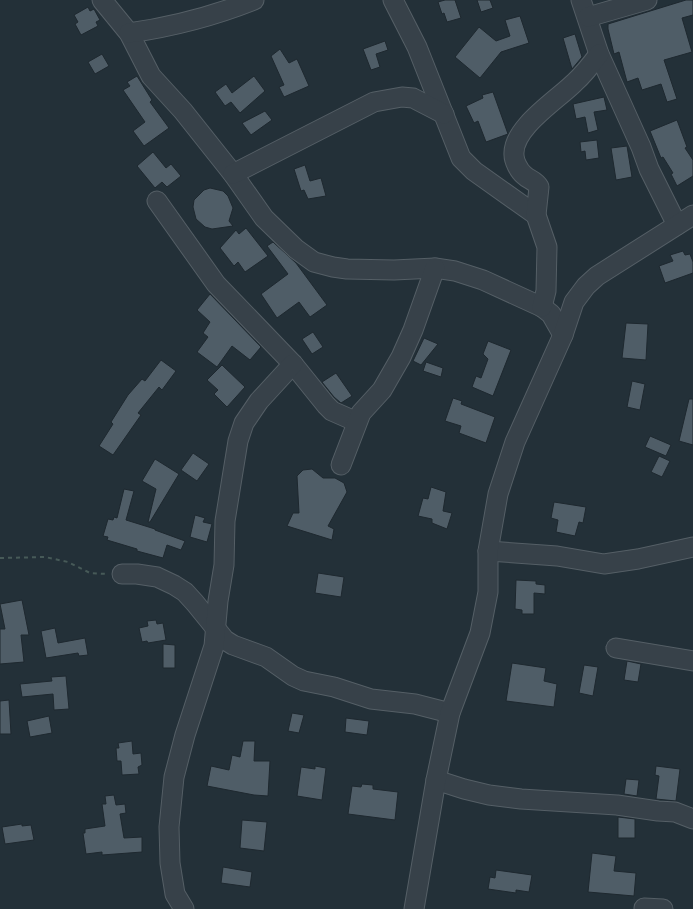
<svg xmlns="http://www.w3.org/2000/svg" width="693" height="909" viewBox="0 0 693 909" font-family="Mulish,sans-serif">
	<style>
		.building { fill: #4f5d67; stroke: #1e282f }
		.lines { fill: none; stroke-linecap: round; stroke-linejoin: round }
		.minor-casing { stroke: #555f66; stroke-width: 21 }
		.path { stroke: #475a58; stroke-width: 2; stroke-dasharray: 4 4; stroke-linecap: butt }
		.minor { stroke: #374149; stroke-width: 19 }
	</style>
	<rect width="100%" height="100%" fill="#233038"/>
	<!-- building -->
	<g class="building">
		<polygon points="445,0 455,0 461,18 447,22 444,13 442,14 438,2"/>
		<polygon points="477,0 490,0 493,8 481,12"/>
		<polygon points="686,0 693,0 693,15 682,18 692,52 664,60 677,99 667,102 661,84 642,90 638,78 627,82 619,52 614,54 608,29 608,24"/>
		<polygon points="88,7 90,11 94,9 100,20 96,22 98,26 81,35 75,24 78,22 74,15"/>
		<polygon points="520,16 529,43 501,52 480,78 455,57 479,27 496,41 510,36 505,20"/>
		<polygon points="575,34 582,57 572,69 563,38"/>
		<polygon points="385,41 388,50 376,54 380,67 371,70 363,49"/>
		<polygon points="280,49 289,63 297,59 309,86 284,97 279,87 284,85 271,56"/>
		<polygon points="102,54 109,66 95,74 88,62"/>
		<polygon points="137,76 152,100 150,102 169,128 144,146 133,131 145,122 123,90 130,86 127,82"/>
		<polygon points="254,76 265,91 240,113 231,102 225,106 215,92 226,84 232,93"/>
		<polygon points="493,92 508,134 486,142 478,121 474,123 466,106 483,98 482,95"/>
		<polygon points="604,97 607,110 594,112 598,130 588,133 585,117 576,119 573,104"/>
		<polygon points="265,111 272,120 251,135 242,123"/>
		<polygon points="677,120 687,147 685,148 693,160 693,176 677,186 671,174 673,173 663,157 661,158 650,131"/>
		<polygon points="597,140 599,158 586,160 585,151 581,152 580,142"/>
		<polygon points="627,146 632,177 616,180 611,148"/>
		<polygon points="153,152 166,168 171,164 181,176 167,187 162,182 155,188 137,166"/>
		<polygon points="305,165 310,181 321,178 326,196 308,199 304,190 301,191 294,169"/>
		<polygon points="210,188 223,191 228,196 233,208 229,221 233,226 212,229 205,227 196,219 193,207 194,200 204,190"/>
		<polygon points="246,228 268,256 245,272 238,262 234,266 220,248 236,230 239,234"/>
		<polygon points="273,242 296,263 327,305 310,317 299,302 277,318 261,294 288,274 267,246"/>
		<polygon points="683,251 685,255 690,254 693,262 693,273 665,283 659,266 673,261 670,255"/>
		<polygon points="210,294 261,347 250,360 232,346 217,367 197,352 208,337 203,333 210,322 197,310"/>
		<polygon points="626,323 648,324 646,360 622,358"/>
		<polygon points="313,332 323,347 312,354 302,339"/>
		<polygon points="424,338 438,344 421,365 413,361"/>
		<polygon points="488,341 511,350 493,396 472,387 476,376 481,378 488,359 483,354"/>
		<polygon points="161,360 176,371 162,390 159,387 138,413 141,415 113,455 99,446 113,424 111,422 128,395 142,379 145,381"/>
		<polygon points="426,362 443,368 441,377 423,371"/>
		<polygon points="222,365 245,387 227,407 214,394 218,390 207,380"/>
		<polygon points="336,373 352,396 341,403 334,397 322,382"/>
		<polygon points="632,381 645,384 640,410 627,407"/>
		<polygon points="453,398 462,401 461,404 495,417 486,443 459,433 461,426 445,421"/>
		<polygon points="689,399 693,399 693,445 679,441"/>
		<polygon points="650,436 671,445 666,456 645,447"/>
		<polygon points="193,453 209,464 197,481 181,470"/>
		<polygon points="659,456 670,461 662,477 651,472"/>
		<polygon points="155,459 179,474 150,522 148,522 156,489 142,481"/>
		<polygon points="312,469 323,478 335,478 344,483 347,492 328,526 334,529 332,540 287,526 293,513 299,513 297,476 303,470"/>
		<polygon points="431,487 446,492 443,511 452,513 447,529 432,523 432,519 418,516 423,498 428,499"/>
		<polygon points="124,489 134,491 126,520 155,529 155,530 185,541 181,550 167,545 163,558 137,551 137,549 107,540 108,537 103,536 108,519 113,520 114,517 117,518"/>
		<polygon points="554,502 586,507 583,523 579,522 575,536 556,532 558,520 551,518"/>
		<polygon points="195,515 205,518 203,522 212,524 207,542 190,537"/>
		<polygon points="318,573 344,577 341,597 315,593"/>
		<polygon points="516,580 536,581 536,584 545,585 545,594 534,593 534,614 522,614 522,610 515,609"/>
		<polygon points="22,600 29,635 21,635 24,662 0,664 0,629 5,629 0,604"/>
		<polygon points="156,620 157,624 163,623 166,640 148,643 147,641 142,642 139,628 148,626 147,621"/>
		<polygon points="55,628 58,643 85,638 88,655 79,656 78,653 46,658 41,631"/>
		<polygon points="163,644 175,645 175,668 163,668"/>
		<polygon points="627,661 641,664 638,682 624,680"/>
		<polygon points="512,663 546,668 544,681 557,684 554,707 506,701"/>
		<polygon points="584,665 598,667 593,696 579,693"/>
		<polygon points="66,676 69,709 54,710 53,694 22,697 20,684 52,681 51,677"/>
		<polygon points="9,700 11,734 0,734 0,701"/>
		<polygon points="292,713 304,715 299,733 288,731"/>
		<polygon points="49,716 52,733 30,737 27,721"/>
		<polygon points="346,718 369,721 367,735 345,732"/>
		<polygon points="132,741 133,754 141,753 142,765 138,767 139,774 122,775 121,761 117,761 116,748 119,748 118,743"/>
		<polygon points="243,741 255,741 254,761 270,761 268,796 254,795 207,786 211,766 229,770 232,755 240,757"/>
		<polygon points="315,766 326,768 322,800 297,796 301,767 315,769"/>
		<polygon points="656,766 680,769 676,801 656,799 659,776 655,775"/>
		<polygon points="626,779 639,780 637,796 624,794"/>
		<polygon points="362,784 373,785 373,789 398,792 395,820 348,814 352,786 361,787"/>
		<polygon points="114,795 116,805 125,804 126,813 120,814 124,838 142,837 142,852 102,855 102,852 86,854 83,833 85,833 85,829 105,826 102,804 106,804 105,796"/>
		<polygon points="618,817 635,819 635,838 618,838"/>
		<polygon points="242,820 267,822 264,851 240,848"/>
		<polygon points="22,824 22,826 31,825 34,840 5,844 2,827"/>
		<polygon points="592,853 616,856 614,871 636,873 634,896 588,892"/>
		<polygon points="223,867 252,872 250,887 221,883"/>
		<polygon points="496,870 532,875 529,892 516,890 516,893 488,889 490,877 495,878"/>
	</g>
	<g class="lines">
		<!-- minor casing -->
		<g class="minor-casing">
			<g id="minor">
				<polyline points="102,0 129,33 151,76 183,111 233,174 264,218 296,249 314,262 333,267 347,269 394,270 435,268 455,271 483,280 542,307 551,314 563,335"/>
				<polyline points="393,0 417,47 461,158 474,171 536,215"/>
				<polyline points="581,0 599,54 641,147 649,169 677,225"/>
				<polyline points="588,17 647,0"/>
				<path d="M129 33C171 27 214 16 254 0"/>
				<polyline points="233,174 374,102 402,97 413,98 444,114"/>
				<polyline points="157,201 216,284 293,364 326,405 332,411 357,422"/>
				<path d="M542 307 546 291 547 247 536 215 539 187C535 180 529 180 524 175 519 171 514 161 514 155 512 128 557 100 574 83 584 74 591 65 599 54"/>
				<polyline points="341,465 361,413 382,390 401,357 413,330 435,268"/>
				<polyline points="488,551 557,556 604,564 638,559 693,547"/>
				<polyline points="122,574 137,574 157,577 174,585 185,592 195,603 225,640 233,645 266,657 293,676 304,681 334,687 371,699 415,704 450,713"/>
				<polyline points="616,648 693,661"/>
				<polyline points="436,780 464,789 489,795 521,799 617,805 658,811 675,812 693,819"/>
				<polyline points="644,908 663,909"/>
				<polyline points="184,909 175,894 170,863 169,827 174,777 185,735 214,646 218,601 224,565 225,521 238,441 244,423 259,401 293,364"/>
				<polyline points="414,909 436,780 450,713 480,633 488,592 488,551 498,494 515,442 563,335 574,302 586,286 597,276 693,215"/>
			</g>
		</g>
		<!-- path -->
		<polyline class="path" points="0,558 45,557 68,562 90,573 107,574"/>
		<!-- minor -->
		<use href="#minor" class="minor"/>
	</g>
</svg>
